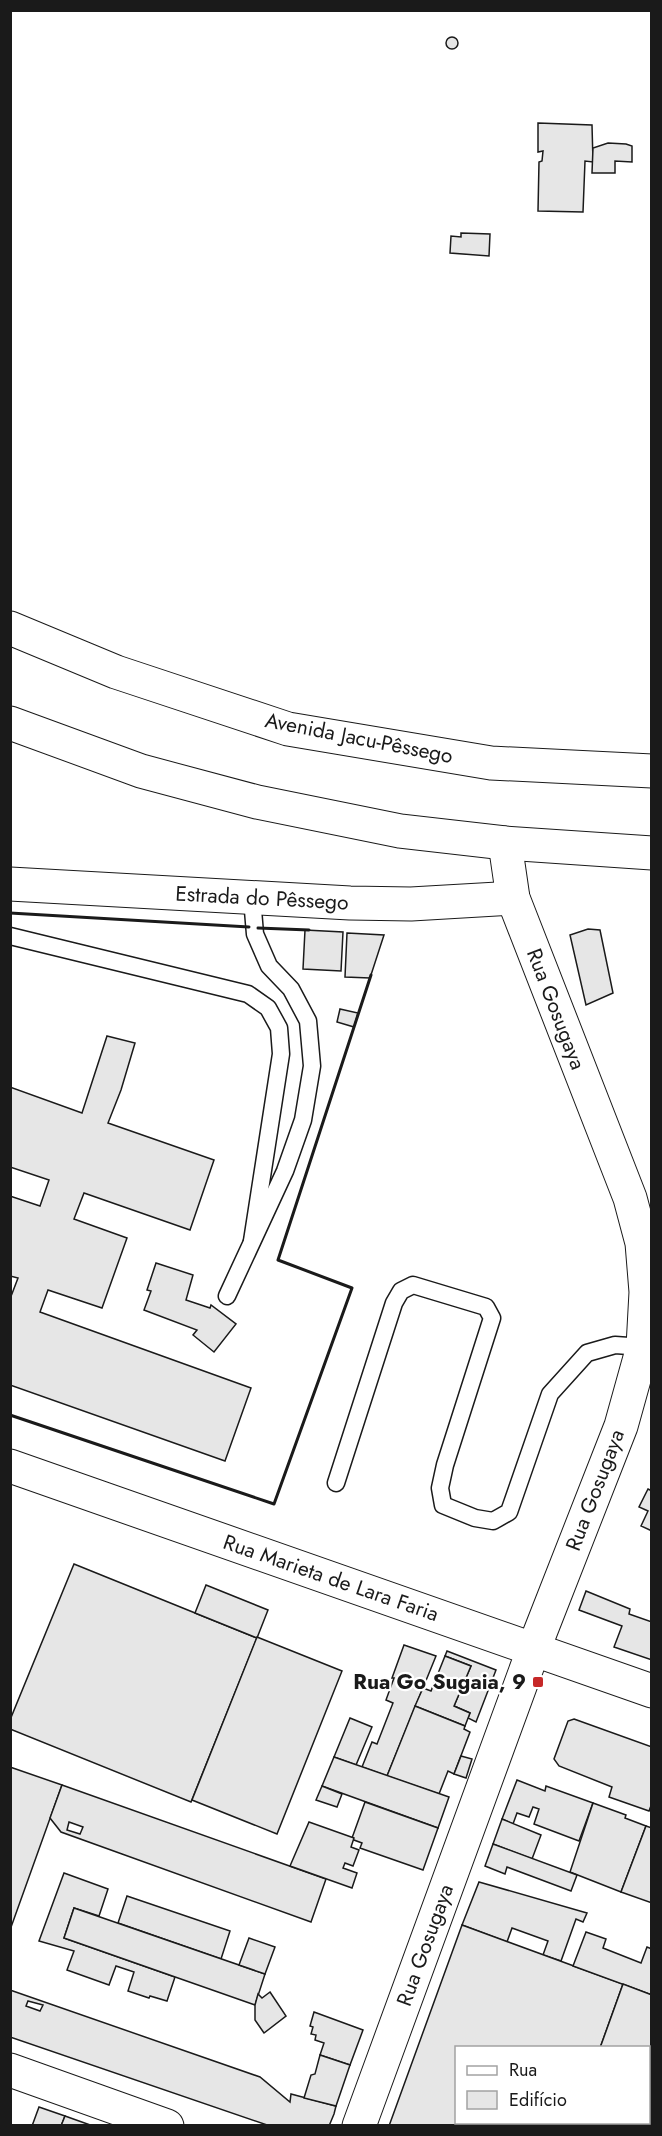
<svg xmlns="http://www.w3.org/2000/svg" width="662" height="2136" viewBox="0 0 662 2136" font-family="Jost,sans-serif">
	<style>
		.building { fill: #e6e6e6; stroke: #1a1a1a; stroke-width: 1.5; fill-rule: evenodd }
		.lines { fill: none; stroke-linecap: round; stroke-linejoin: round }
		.lane-casing { stroke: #1a1a1a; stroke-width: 19 }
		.street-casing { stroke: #1a1a1a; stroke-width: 35 }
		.highway-casing { stroke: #1a1a1a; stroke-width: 35 }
		.lane { stroke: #fff; stroke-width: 16 }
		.street { stroke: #fff; stroke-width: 33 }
		.highway { stroke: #fff; stroke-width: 33 }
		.wall { stroke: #1a1a1a; stroke-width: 3 }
		.poi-dot { fill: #c62828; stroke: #fff; stroke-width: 2 }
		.labels { text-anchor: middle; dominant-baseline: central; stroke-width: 4.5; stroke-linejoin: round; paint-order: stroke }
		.street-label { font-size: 21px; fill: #1a1a1a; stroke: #fff }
		.poi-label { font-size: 21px; font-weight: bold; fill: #1a1a1a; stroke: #fff; text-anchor: end }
	</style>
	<rect width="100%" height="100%" fill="#fff"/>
	<!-- building -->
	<g class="building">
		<circle cx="452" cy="43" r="6"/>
		<polygon points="538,123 592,125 593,162 585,161 583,212 538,211 539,162 542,161 543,151 538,152"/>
		<polygon points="608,143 626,144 632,146 632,162 615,161 615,173 592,173 593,148"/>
		<polygon points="461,233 490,234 489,256 450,253 451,236 461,237"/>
		<polygon points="588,929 600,930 613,993 586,1005 570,935"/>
		<polygon points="305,930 343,932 341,971 303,969"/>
		<polygon points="347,933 384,935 370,978 345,977"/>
		<polygon points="340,1009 358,1013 354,1027 337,1022"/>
		<polygon points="107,1036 135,1043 121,1090 108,1123 214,1160 190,1230 84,1193 74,1219 127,1238 102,1308 48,1290 40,1312 251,1388 225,1461 10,1385 10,1299 18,1278 10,1276 10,1196 40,1206 49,1180 10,1167 10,1087 82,1113"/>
		<polygon points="156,1263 193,1275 186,1300 210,1308 211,1305 236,1324 214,1352 193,1335 197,1330 144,1310 151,1291 147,1290"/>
		<polygon points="648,1489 652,1491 652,1531 641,1526 648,1511 639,1507"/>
		<polygon points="74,1564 257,1638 191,1802 10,1729 10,1720"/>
		<polygon points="206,1585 268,1610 257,1638 195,1613"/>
		<polygon points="586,1591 630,1609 629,1614 652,1622 652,1660 614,1647 622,1626 579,1610"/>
		<polygon points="257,1637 342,1671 277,1834 192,1800"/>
		<polygon points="404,1645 436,1656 387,1776 362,1767 372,1742 377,1744 393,1703 386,1700 394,1678 392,1678"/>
		<polygon points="447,1651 496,1670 476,1722 468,1718 470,1713 454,1706 471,1666 445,1656"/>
		<polygon points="445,1656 471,1666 454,1706 470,1713 465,1726 415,1706 423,1688 431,1691"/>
		<polygon points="415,1706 465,1726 464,1729 470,1732 454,1774 448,1771 439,1794 387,1776"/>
		<polygon points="350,1718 372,1727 356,1765 334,1757"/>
		<polygon points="574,1719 652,1747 652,1803 649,1811 609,1797 612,1787 559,1766 554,1759 568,1721"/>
		<polygon points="461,1756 472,1759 466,1778 454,1774"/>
		<polygon points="334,1757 449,1797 438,1828 322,1786"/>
		<polygon points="10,1767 62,1785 10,1930"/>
		<polygon points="517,1780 545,1791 546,1786 593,1803 579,1841 534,1824 539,1809 533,1807 529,1817 517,1813 513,1824 502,1819"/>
		<path d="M62 1785 326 1879 311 1922 61 1832 50 1818ZM69 1822 83 1827 80 1834 67 1830Z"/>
		<polygon points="322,1786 342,1794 337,1807 316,1800"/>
		<polygon points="365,1802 438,1828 423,1870 360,1848 362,1843 354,1840 352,1838"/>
		<polygon points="593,1803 626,1815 625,1818 646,1826 621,1892 570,1872"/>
		<polygon points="502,1819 541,1835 532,1859 493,1844"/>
		<polygon points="309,1822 354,1838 351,1847 359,1850 353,1866 345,1863 343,1868 357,1873 352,1888 290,1866"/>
		<polygon points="646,1826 652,1828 652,1903 621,1892"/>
		<polygon points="493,1844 577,1875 571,1891 507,1867 505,1874 485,1866"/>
		<polygon points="64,1873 108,1889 99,1916 74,1908 64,1938 175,1977 167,2001 150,1996 149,1998 128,1991 134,1972 116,1966 109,1985 67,1970 74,1951 39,1941"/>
		<polygon points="479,1882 587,1913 583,1922 576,1919 561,1961 543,1955 548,1941 512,1928 507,1942 462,1925"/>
		<polygon points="127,1896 230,1931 221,1959 118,1923"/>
		<polygon points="74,1908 265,1974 255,2005 64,1938"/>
		<polygon points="462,1925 623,1984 600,2048 456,2048 456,2122 573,2122 572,2126 389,2126"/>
		<polygon points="586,1932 606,1939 603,1948 641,1963 647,1947 652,1949 652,1995 573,1966"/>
		<polygon points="249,1938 275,1947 265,1974 239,1965"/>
		<polygon points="623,1984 652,1995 652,2126 572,2126 573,2122 648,2122 648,2048 600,2048"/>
		<path d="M10 1990 260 2077 290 2102 291 2094 336 2106 334 2114 329 2126H270L10 2037ZM28 2001 43 2005 40 2011 26 2006Z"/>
		<polygon points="270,1992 286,2016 264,2033 255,2020 255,2005 258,1994 262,1998"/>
		<polygon points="314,2012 363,2030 350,2065 320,2055 324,2043 315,2040 316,2035 311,2034 313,2027 310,2026"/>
		<polygon points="320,2055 350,2065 336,2106 304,2098 311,2075 315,2074"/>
		<polygon points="39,2107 65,2116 61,2126 32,2126"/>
		<polygon points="65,2116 93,2126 61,2126"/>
	</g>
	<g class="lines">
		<!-- lane casing -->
		<g class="lane-casing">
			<g id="lane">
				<polyline points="10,936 248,994 268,1008 279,1028 281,1054 252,1241"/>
				<polyline points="227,1296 285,1171 303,1120 312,1066 308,1021 291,989 269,966 255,934 252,898"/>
				<polyline points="336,1483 394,1303 401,1291 413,1285 486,1307 492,1318 445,1465 440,1488 443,1505 475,1518 493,1521 509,1512 550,1394 587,1353 615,1345 643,1347"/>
			</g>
		</g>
		<!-- street casing -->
		<g class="street-casing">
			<g id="street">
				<polyline points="10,884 350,903 411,904 513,898"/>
				<polyline points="10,1466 652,1691"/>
				<polyline points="10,2070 167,2126"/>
				<polyline points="359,2126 534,1648 621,1426 643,1347 646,1292 642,1243 630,1198 513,898 505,843"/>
			</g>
		</g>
		<!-- highway casing -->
		<g class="highway-casing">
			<g id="highway">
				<polyline points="10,628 116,672 288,729 491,763 652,771"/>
				<polyline points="10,723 141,771 257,802 400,831 505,843 652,853"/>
			</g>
		</g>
		<!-- lane -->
		<use href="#lane" class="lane"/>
		<!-- street -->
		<use href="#street" class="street"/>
		<!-- highway -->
		<use href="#highway" class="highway"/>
		<!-- wall -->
		<g class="wall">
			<polyline points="10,913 249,927"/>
			<polyline points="258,928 309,930"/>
			<polyline points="10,1415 274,1504 352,1288 278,1260 371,975"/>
		</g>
	</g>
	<!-- markers -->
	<rect class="poi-dot" x="532" y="1676" width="12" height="12" rx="3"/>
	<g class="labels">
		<!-- street labels -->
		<g class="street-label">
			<text transform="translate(359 738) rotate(11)">Avenida Jacu-Pêssego</text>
			<text transform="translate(262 898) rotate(3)">Estrada do Pêssego</text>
			<text transform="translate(556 1009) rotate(69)">Rua Gosugaya</text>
			<text transform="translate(595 1490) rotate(-69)">Rua Gosugaya</text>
			<text transform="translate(331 1578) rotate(19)">Rua Marieta de Lara Faria</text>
			<text transform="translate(425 1945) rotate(-70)">Rua Gosugaya</text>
		</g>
		<!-- poi labels -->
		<g class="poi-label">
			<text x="526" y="1682">Rua Go Sugaia, 9</text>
		</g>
	</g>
	<!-- border -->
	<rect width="662" height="2136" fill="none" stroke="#1a1a1a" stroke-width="24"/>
	<!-- legend -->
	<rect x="455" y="2046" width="195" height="78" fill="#ffffff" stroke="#a3a3a3" stroke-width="1.5"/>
	<rect x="467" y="2066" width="30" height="9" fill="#ffffff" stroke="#a3a3a3" stroke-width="1.5"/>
	<text x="509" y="2076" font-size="18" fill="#1a1a1a">Rua</text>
	<rect x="467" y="2091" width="30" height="18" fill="#e6e6e6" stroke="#a3a3a3" stroke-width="1.5"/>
	<text x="509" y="2106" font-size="18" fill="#1a1a1a">Edifício</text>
</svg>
